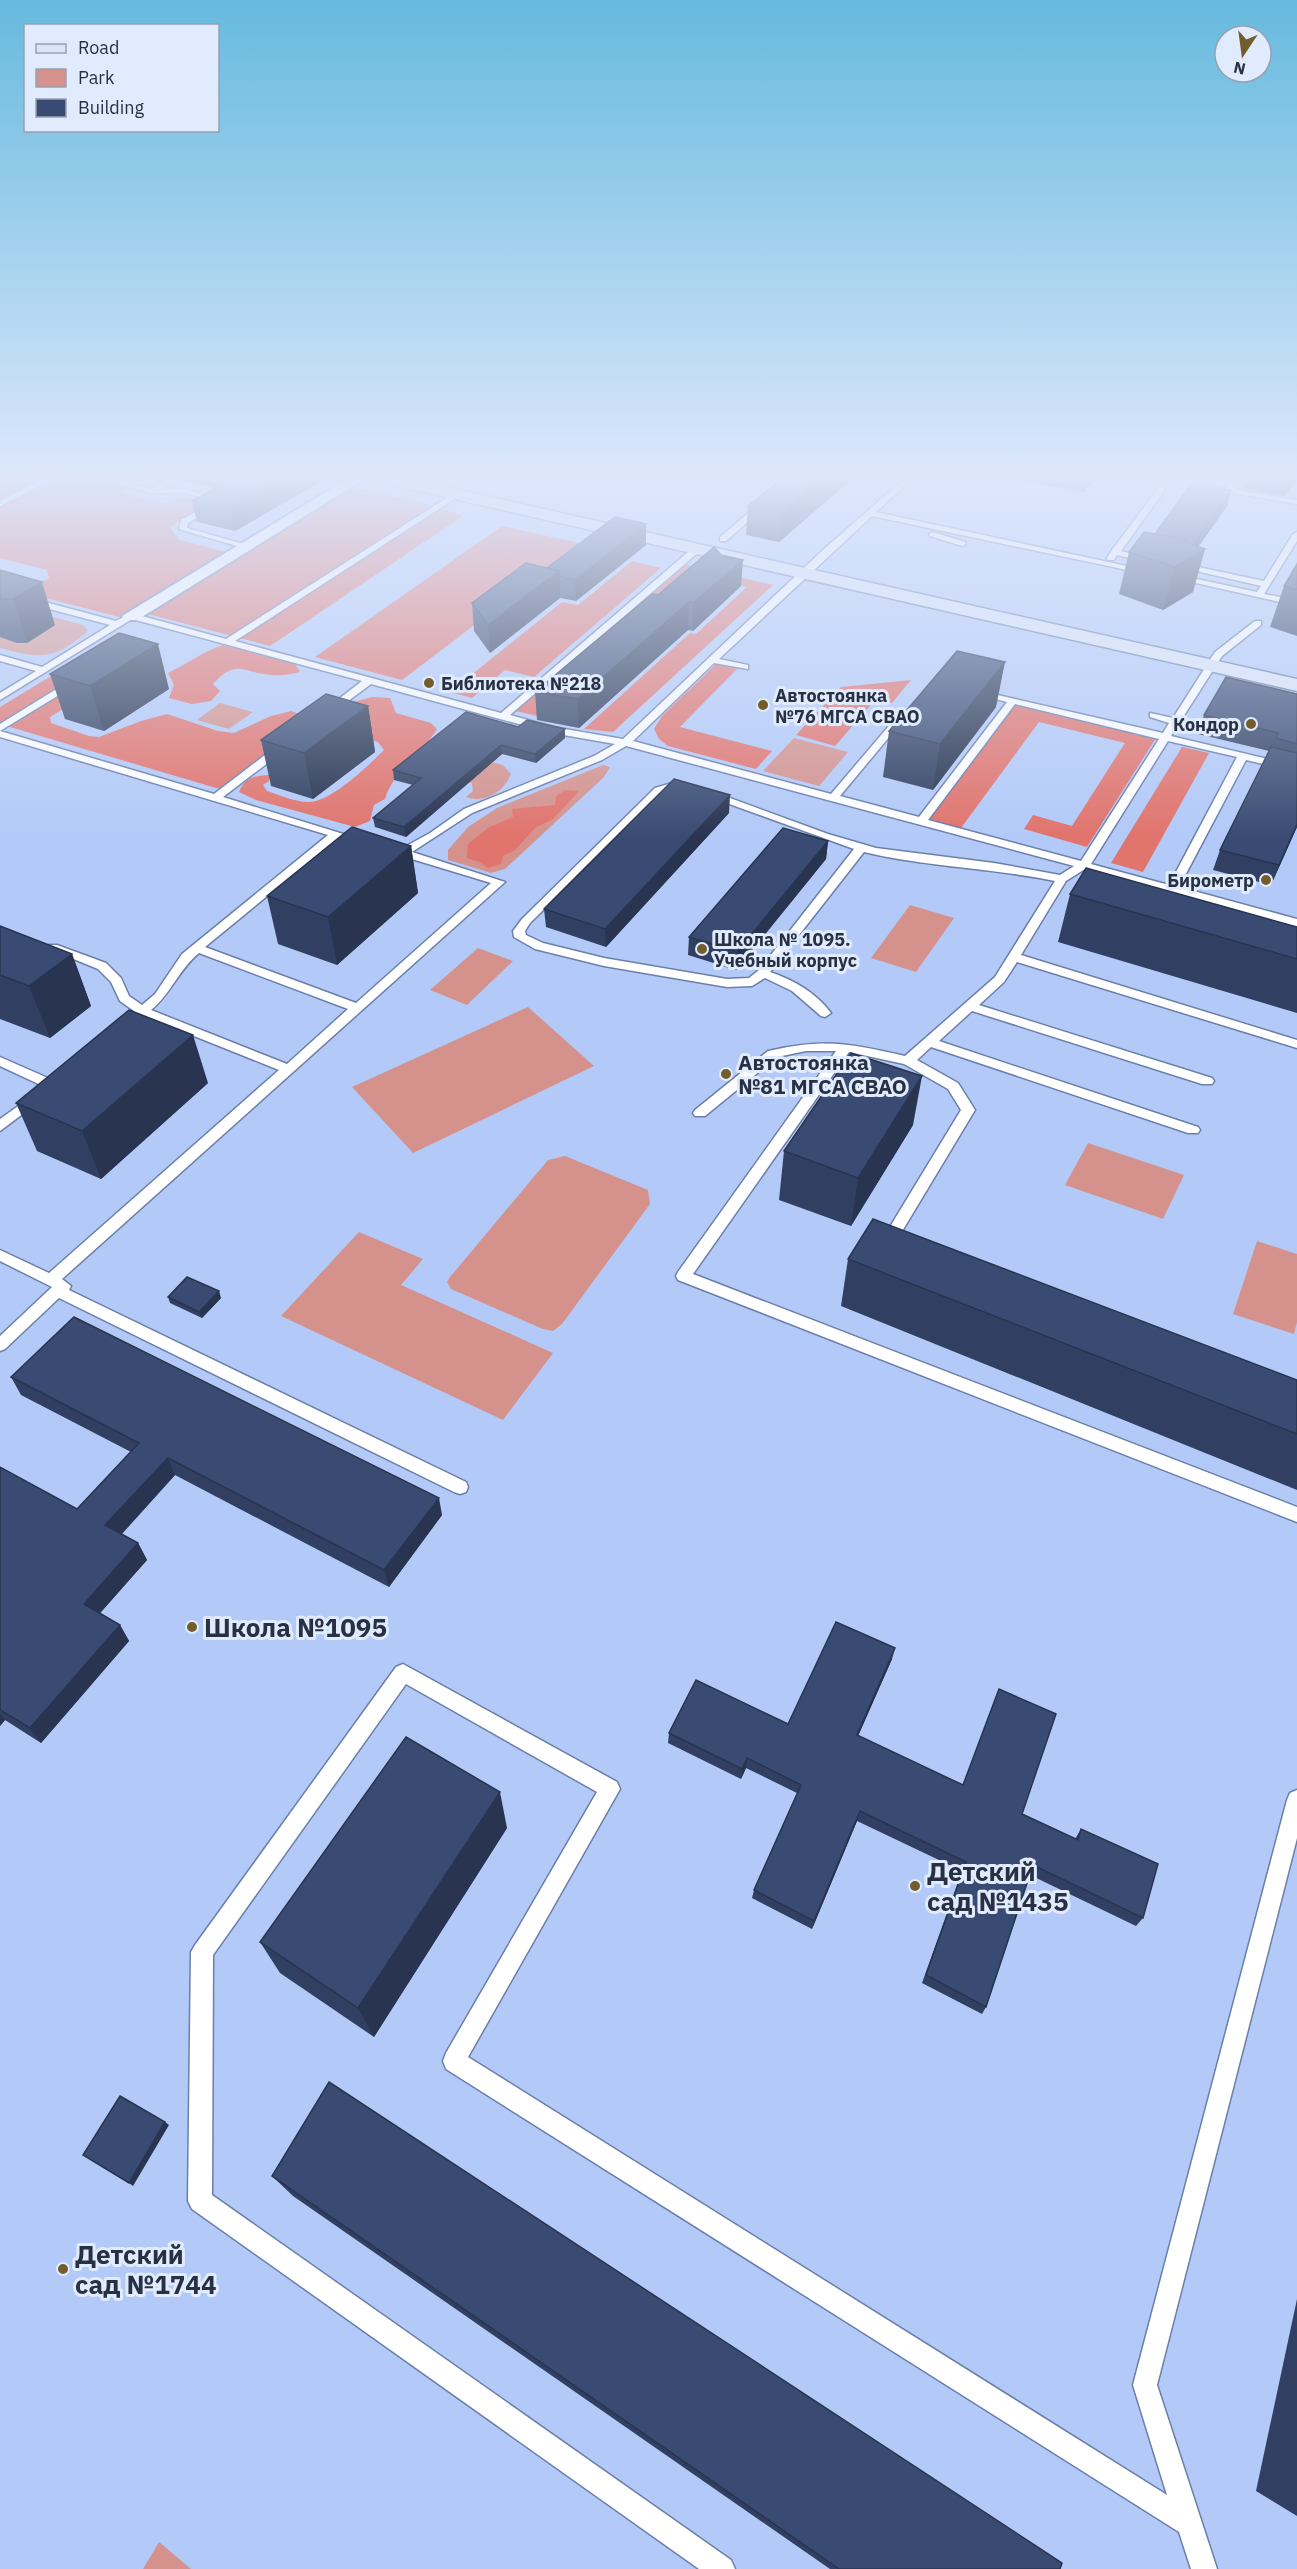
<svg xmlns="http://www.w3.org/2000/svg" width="1297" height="2569" viewBox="0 0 1297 2569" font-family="'IBM Plex Sans',sans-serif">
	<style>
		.green { fill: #d5928c }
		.forest { fill: #e1746d }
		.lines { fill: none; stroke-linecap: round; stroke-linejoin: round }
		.lane-casing { stroke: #6b7faa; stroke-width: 3 }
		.street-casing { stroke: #6b7faa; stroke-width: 4 }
		.secondary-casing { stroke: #6b7faa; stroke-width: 3 }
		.lane { fill: #fff; fill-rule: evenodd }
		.street { fill: #fff; fill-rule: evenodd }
		.secondary { fill: #dce5f7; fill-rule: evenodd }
		.wall { fill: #314062 }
		.shaded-wall { fill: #283450 }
		.building { fill: #394b72; stroke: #283450; stroke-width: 1.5 }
		.poi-dot { fill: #735d2d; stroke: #e1ebfe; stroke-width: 2 }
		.labels { text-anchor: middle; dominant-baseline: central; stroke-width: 6; stroke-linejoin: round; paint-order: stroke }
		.far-poi-label { font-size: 18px; font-weight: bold; fill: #283143; stroke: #e1ebfe; text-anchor: start }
		.poi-label { font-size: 21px; font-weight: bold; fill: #283143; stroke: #e1ebfe; text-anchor: start }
		.near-poi-label { font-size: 26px; font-weight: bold; fill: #283143; stroke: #e1ebfe; text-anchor: start }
	</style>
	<rect width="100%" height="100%" fill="#b3caf8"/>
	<!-- green -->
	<g class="green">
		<path d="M0 602 83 625 88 630 87 632C53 660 40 659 0 648Z"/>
		<polygon points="220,703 253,712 229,729 197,720"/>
		<polygon points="794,738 848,752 819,786 763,771"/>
		<path d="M461 754 503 765 511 774C504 791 486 804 466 797L473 791 472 783 437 772Z"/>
		<polygon points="603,765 610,767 604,777 505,869 491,873 448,860 448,850 468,827 497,808"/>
		<polygon points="910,905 954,918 916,972 871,958"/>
		<polygon points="478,948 513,961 467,1005 430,990"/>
		<polygon points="528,1007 594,1066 413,1153 352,1087"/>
		<polygon points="1088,1143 1184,1175 1163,1219 1065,1185"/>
		<polygon points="565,1156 648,1190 650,1204 562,1324 553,1331 543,1329 451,1289 447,1282 450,1277 548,1160"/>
		<polygon points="359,1232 423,1259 401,1285 553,1353 503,1420 281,1316"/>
		<polygon points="1257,1241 1297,1254 1297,1322 1294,1334 1233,1314"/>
		<polygon points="159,2542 191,2569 143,2569"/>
	</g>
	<!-- forest -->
	<g class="forest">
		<polygon points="0,478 150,478 125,491 131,497 166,503 180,498 207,500 200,508 170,527 179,540 226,552 119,617 23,592 49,578 47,570 0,558"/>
		<polygon points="353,487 437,507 463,516 270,646 144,613"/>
		<polygon points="502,526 588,545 527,585 402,680 315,657"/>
		<polygon points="632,561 661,568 534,677 505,670 472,698 450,692 562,602 578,605"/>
		<polygon points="684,564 773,585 613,732 584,729 690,633 696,634 747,587 704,577 537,716 516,711"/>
		<polygon points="106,643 108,681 50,717 51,723 89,736 99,737 141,721 167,714 218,731 234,733 271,716 291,711 307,717 307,723 221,788 216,788 0,724 0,707"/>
		<path d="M223 645 295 664 300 672C291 674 282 676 272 675 244 674 237 657 213 684L220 691 211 701 192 704 169 698 174 685 168 673C187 664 204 651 223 645Z"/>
		<polygon points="716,664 737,669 680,727 772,751 756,769 668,746 659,739 654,729 662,716"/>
		<polygon points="911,680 892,703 876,699 835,746 796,735 841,687"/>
		<path d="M372 697 390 698 396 713 431 723 437 729C422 754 393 771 385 799L374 805 370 821 355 827 256 800 239 792C245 777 254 776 269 775V781L263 785 267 791C279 795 295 802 308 802 330 803 369 765 384 750L378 742 344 733 346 704Z"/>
		<polygon points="1016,703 1156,738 1087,847 1024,829 1033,815 1072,826 1125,743 1039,722 961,828 929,819"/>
		<polygon points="1182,747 1209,753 1143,872 1111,863"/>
		<polygon points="565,790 579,791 552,820 536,827 515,850 503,856 501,864 488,868 479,862 467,858 468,844 488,828 513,817 512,809 555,805 556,796"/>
	</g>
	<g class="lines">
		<!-- lane casing -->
		<g class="lane-casing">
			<g id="lane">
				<polygon points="45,478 55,478 0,506 0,501"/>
				<polygon points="171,478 181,478 162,489 184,489 227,500 188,523 187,528 247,545 247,549 179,529 181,520 216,501 184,493 152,493 113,483 117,481 151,489"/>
				<polygon points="441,478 450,478 432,490 426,490 426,486"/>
				<path d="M905 478 912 479 876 512 1150 571 1146 574 872 516 719 659 748 665V669L714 663 633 741 831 794 899 714H905V718L840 796 919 817 1007 702 976 694V690L1163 733 1169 723 1150 717V713L1173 718 1215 652 1255 621H1261V625L1222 656 1171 736 1297 766V772L1246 760 1179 887 1297 919V927L1085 869 1066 881 1021 955 1297 1040V1048L1017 962 1004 982 979 1005 1212 1078 1214 1081 1212 1084H1202L972 1011 939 1041 1198 1127 1200 1130 1198 1133H1188L931 1047 917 1060 958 1083 975 1110 898 1238 900 1242 898 1246C891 1248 885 1246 882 1240L961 1110 948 1089 904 1064 849 1052 693 1274 1297 1507V1522L678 1280 676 1276 678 1272 836 1051H806L777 1057 705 1116H695L693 1113 695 1110 768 1051 773 1050C827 1038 852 1044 905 1056L995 977 1055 881C992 868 926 867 864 852L770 972C794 980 816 993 831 1013L825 1017 821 1016 792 991 765 978 752 986 727 987 604 966 535 949 514 937 513 931 522 919 655 788 672 783 690 788C684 793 671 790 663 792L530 923 525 931 526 935 543 943 604 958 727 979 749 978 759 970 854 849 707 796 706 794 711 791 828 834 876 848 994 863 1060 875 1074 866 626 746 602 760 472 813 412 852 505 882 62 1279 71 1286 69 1290 466 1482 468 1487 466 1492 460 1494 454 1492 59 1298 5 1349 0 1351V1336L52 1287 0 1261V1250L49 1273 279 1070 144 1016 128 1029H120L118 1026 134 1011 120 1001 111 982 98 969 47 948 49 945H57L106 963 121 978 129 996 142 1005 155 994 182 954 328 835 0 737V724L71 680H77V684L0 731 214 794 278 745H286V749L223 797 366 841 361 844 338 838 205 947 356 1003 491 883 392 853V849H401L430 833 464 809 594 756 615 744 552 733 371 684 332 713H326V709L362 681 132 619 0 700V693L36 671 0 661V655L42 667 110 625 0 596V590L116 621 131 613 226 639 456 492 460 494 459 496 235 641 501 713 695 546H701V550L510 715 553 727 623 739 823 550ZM1015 704 1159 739 1081 861 928 820ZM1168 741 1237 757 1169 885 1091 864ZM199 953 348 1009 287 1064 151 1010C171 994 179 969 199 953Z"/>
				<polygon points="1150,478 1158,478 1165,490 1121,551 1151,559 1147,562 1117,555 1114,560 1108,560 1107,558 1112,550 1157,490"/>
				<polygon points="1234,478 1242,478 1234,489 1297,500 1297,504 1226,492 1225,490"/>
				<polygon points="759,504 766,506 726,541 720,541 720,537"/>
				<polygon points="933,532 965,542 966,544 962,546 930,536 929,534"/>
				<polygon points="1297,532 1297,541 1264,594 1297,600 1297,606 1174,578 1178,575 1257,592 1261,586 1175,566 1179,563 1264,581 1293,534"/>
				<polygon points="0,1057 57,1082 59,1085 52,1089 47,1088 0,1066"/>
				<polygon points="35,1094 40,1095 42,1098 40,1101 0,1131 0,1119"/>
				<polygon points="403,1664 617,1782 620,1789 468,2057 1167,2495 1133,2385 1287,1800 1290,1793 1297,1790 1297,1838 1157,2385 1217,2569 1191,2569 1179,2532 446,2069 443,2061 446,2053 597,1792 406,1684 213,1955 212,2195 731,2560 735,2569 699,2569 192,2209 188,2201 191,1952 195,1945 396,1667"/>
			</g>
		</g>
		<!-- street casing -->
		<g class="street-casing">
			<polygon id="street" points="349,478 366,478 137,620 125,620 122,616"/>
		</g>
		<!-- secondary casing -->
		<g class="secondary-casing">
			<polygon id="secondary" points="376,478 406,478 1297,679 1297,691 384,483 378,482"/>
		</g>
		<!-- lane -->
		<use href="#lane" class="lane"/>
		<!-- street -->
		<use href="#street" class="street"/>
		<!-- secondary -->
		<use href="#secondary" class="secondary"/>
	</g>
	<!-- wall -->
	<g class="wall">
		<polygon points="183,478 327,478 235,531 197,522 192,501 215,488 184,481"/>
		<polygon points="783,478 853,478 779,542 746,535 748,506"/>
		<polygon points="1017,478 1096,478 1084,492 1017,480"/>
		<polygon points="1246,478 1297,478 1285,496 1243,488"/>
		<polygon points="1231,490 1227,506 1198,547 1193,592 1163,610 1119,594 1129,552 1155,534"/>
		<polygon points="646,545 576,601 560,598 490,653 474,631 472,603 547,568"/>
		<polygon points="1297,564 1297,636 1270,627 1284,586"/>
		<polygon points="0,570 55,625 27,643 17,643 0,637"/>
		<polygon points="741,586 693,631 688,630 579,728 537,720 535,692 658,595"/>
		<polygon points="50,674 169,689 104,731 65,719"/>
		<polygon points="1297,694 1297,827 1271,885 1213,870 1220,850 1269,751 1198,734 1204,715"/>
		<polygon points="368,706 375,752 313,799 271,786 261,740"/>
		<polygon points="996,707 933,790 883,777 889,731"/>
		<polygon points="518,727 565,729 565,738 536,763 502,754 406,837 375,827 373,818 413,785 394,780 393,770"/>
		<polygon points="729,813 606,947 546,927 544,909"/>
		<polygon points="828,841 826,859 736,970 688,955 689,937"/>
		<polygon points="411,846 418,893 337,965 278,944 267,896"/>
		<polygon points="1070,894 1297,927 1297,1013 1058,942"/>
		<polygon points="0,926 72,954 91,1006 50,1038 0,1019"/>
		<polygon points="208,1083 101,1179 37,1151 16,1103"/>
		<polygon points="913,1125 851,1226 779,1200 784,1151"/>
		<polygon points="848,1259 1297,1380 1297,1490 841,1306"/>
		<polygon points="168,1297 221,1298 202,1318 170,1303"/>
		<polygon points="11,1377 442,1515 389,1587 175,1475 122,1534 138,1543 147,1560 100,1613 120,1625 129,1641 41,1743 5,1720 0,1726 0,1467 77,1509 131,1452 21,1395"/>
		<polygon points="892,1659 858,1736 1075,1839 1081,1829 1143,1918 1136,1926 1030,1875 986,2007 982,2014 922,1983 962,1871 857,1821 812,1929 752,1898 754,1890 797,1793 746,1768 741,1779 668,1743 669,1733 788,1724"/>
		<polygon points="507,1828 374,2037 280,1973 260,1942"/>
		<polygon points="272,2176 1060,2569 830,2569 293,2196"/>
		<polygon points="1297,2299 1297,2516 1256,2491"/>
	</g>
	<!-- shaded-wall -->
	<g class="shaded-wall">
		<polygon points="287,478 327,478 235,531 231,510"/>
		<polygon points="823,478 853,478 779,542 781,513"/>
		<polygon points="1089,478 1096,478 1084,492 1086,482"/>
		<polygon points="1292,478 1297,478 1285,496 1290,480"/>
		<polygon points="1231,490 1227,506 1191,557 1205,549 1193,592 1163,610 1175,567 1192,546"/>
		<polygon points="646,524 646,545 576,601 575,580"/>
		<polygon points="743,560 741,586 693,631 693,603"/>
		<polygon points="559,571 560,598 490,653 488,625"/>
		<polygon points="42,582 55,625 27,643 13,599"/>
		<polygon points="689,602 688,630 579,728 578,699"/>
		<polygon points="158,644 169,689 104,731 90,686"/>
		<polygon points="1005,662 996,707 933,790 940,744"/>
		<polygon points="368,706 375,752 313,799 304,753"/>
		<polygon points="565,729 565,738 536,763 535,754"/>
		<polygon points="501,745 502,754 406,837 404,827"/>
		<polygon points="730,795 729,813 606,947 605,929"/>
		<polygon points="1297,824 1297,827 1271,885 1279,865"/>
		<polygon points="828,841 826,859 736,970 737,952"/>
		<polygon points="411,846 418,893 337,965 328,917"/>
		<polygon points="72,954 91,1006 50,1038 29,986"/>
		<polygon points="193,1035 208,1083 101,1179 82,1131"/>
		<polygon points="922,1076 913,1125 851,1226 858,1178"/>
		<polygon points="219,1291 221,1298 202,1318 199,1312"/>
		<polygon points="168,1458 175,1475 114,1542 105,1525"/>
		<polygon points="439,1498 442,1515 389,1587 384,1570"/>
		<polygon points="138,1543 147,1560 94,1620 84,1604"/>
		<polygon points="120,1625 129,1641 41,1743 30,1728"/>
		<polygon points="895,1648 892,1659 854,1745 857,1735"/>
		<polygon points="0,1714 5,1720 0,1726"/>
		<polygon points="747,1758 746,1768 741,1779 742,1769"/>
		<polygon points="500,1792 507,1828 374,2037 358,2008"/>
		<polygon points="860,1811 857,1821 812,1929 814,1921"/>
		<polygon points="165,2122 169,2125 133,2186 129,2183"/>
	</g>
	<!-- building -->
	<g class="building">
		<polygon points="234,478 287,478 231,510 192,501"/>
		<polygon points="783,478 823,478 781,513 748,506"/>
		<polygon points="1066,478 1089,478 1086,482"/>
		<polygon points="1277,478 1292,478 1290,480"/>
		<polygon points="1192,483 1231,490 1193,545 1185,543 1186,540 1155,534"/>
		<polygon points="615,517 646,524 575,580 559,576 559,571 547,568"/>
		<polygon points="1144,532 1186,540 1184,542 1205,549 1175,567 1129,552"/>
		<polygon points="714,547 721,555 743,560 693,603 689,602 578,699 535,692 652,594 658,595"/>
		<polygon points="526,563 559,571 488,625 472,603"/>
		<polygon points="1297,564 1297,590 1284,586"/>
		<polygon points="0,570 42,582 13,599 3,599 0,598"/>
		<polygon points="119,633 158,644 90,686 50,674"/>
		<polygon points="957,651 1005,662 940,744 889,731"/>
		<polygon points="1226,677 1297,694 1297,744 1276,738 1278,733 1204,715"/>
		<polygon points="326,694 368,706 304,753 261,740"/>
		<polygon points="466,712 518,727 527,720 565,729 535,754 501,745 404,827 373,818 421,778 393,770"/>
		<polygon points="1271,747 1297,753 1297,824 1279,865 1220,850"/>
		<polygon points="674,779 730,795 605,929 544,909"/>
		<polygon points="352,827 411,846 328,917 267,896"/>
		<polygon points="783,828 828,841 737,952 689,937"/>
		<polygon points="1086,868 1297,927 1297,959 1070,894"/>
		<polygon points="0,926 72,954 29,986 0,975"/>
		<polygon points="129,1010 193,1035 82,1131 16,1103"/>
		<polygon points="851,1053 922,1076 858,1178 784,1151"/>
		<polygon points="873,1219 1297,1380 1297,1434 848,1259"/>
		<polygon points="187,1277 219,1291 199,1312 168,1297"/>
		<polygon points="74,1317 439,1498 384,1570 168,1458 105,1525 138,1543 84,1604 120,1625 30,1728 0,1710 0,1467 77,1509 139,1443 11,1377"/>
		<polygon points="836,1622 895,1648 857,1735 963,1785 999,1689 1056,1714 1022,1814 1078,1840 1081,1829 1158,1864 1143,1918 1033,1865 986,2007 926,1975 966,1862 860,1811 814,1921 754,1890 801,1785 747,1758 742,1769 669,1733 696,1680 788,1724"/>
		<polygon points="406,1737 500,1792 358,2008 260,1942"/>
		<polygon points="329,2082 1062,2563 1060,2569 839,2569 272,2176"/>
		<polygon points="120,2096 165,2122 129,2183 83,2155"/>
	</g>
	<!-- sky -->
	<linearGradient id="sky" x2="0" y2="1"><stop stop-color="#66bade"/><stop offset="0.57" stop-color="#dde7fc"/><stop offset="1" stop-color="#dde7fc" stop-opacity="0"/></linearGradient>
	<rect width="1297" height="837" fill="url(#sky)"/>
	<!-- markers -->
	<g class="poi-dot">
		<circle cx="429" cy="683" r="6"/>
		<circle cx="763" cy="705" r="6"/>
		<circle cx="1251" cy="724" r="6"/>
		<circle cx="1266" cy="880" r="6"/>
		<circle cx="702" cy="949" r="6"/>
		<circle cx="726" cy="1074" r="6"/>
		<circle cx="192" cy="1627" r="6"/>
		<circle cx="915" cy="1886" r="6"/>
		<circle cx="63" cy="2269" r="6"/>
	</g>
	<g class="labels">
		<!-- far-poi labels -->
		<g class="far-poi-label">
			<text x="441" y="683">Библиотека №218</text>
			<text x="775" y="695">Автостоянка<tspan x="775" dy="21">№76 МГСА СВАО</tspan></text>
			<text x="1239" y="724" text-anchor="end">Кондор</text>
			<text x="1254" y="880" text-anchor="end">Бирометр</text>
			<text x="714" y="939">Школа № 1095.<tspan x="714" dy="21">Учебный корпус</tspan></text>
		</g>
		<!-- poi labels -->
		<g class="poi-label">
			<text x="738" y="1062">Автостоянка<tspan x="738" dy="24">№81 МГСА СВАО</tspan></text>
		</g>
		<!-- near-poi labels -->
		<g class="near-poi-label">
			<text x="204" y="1627">Школа №1095</text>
			<text x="927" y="1871">Детский<tspan x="927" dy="30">сад №1435</tspan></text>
			<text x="75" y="2254">Детский<tspan x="75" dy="30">сад №1744</tspan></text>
		</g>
	</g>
	<!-- legend -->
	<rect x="24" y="24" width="195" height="108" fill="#e1ebfe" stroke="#97a1b3" stroke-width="1.5"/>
	<rect x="36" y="44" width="30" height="9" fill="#dce5f7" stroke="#97a1b3" stroke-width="1.5"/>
	<text x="78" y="54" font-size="18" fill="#283143">Road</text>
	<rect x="36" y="69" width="30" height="18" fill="#d5928c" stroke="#97a1b3" stroke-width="1.5"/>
	<text x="78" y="84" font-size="18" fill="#283143">Park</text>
	<rect x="36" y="99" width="30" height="18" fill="#394b72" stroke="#97a1b3" stroke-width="1.5"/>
	<text x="78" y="114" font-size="18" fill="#283143">Building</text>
	<!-- north arrow -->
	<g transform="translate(1243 54) rotate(193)"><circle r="28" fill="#e1ebfe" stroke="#97a1b3" stroke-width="1.5"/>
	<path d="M0-4.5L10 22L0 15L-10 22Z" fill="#735d2d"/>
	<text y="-9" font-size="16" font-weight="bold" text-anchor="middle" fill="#283143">N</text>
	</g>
</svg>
